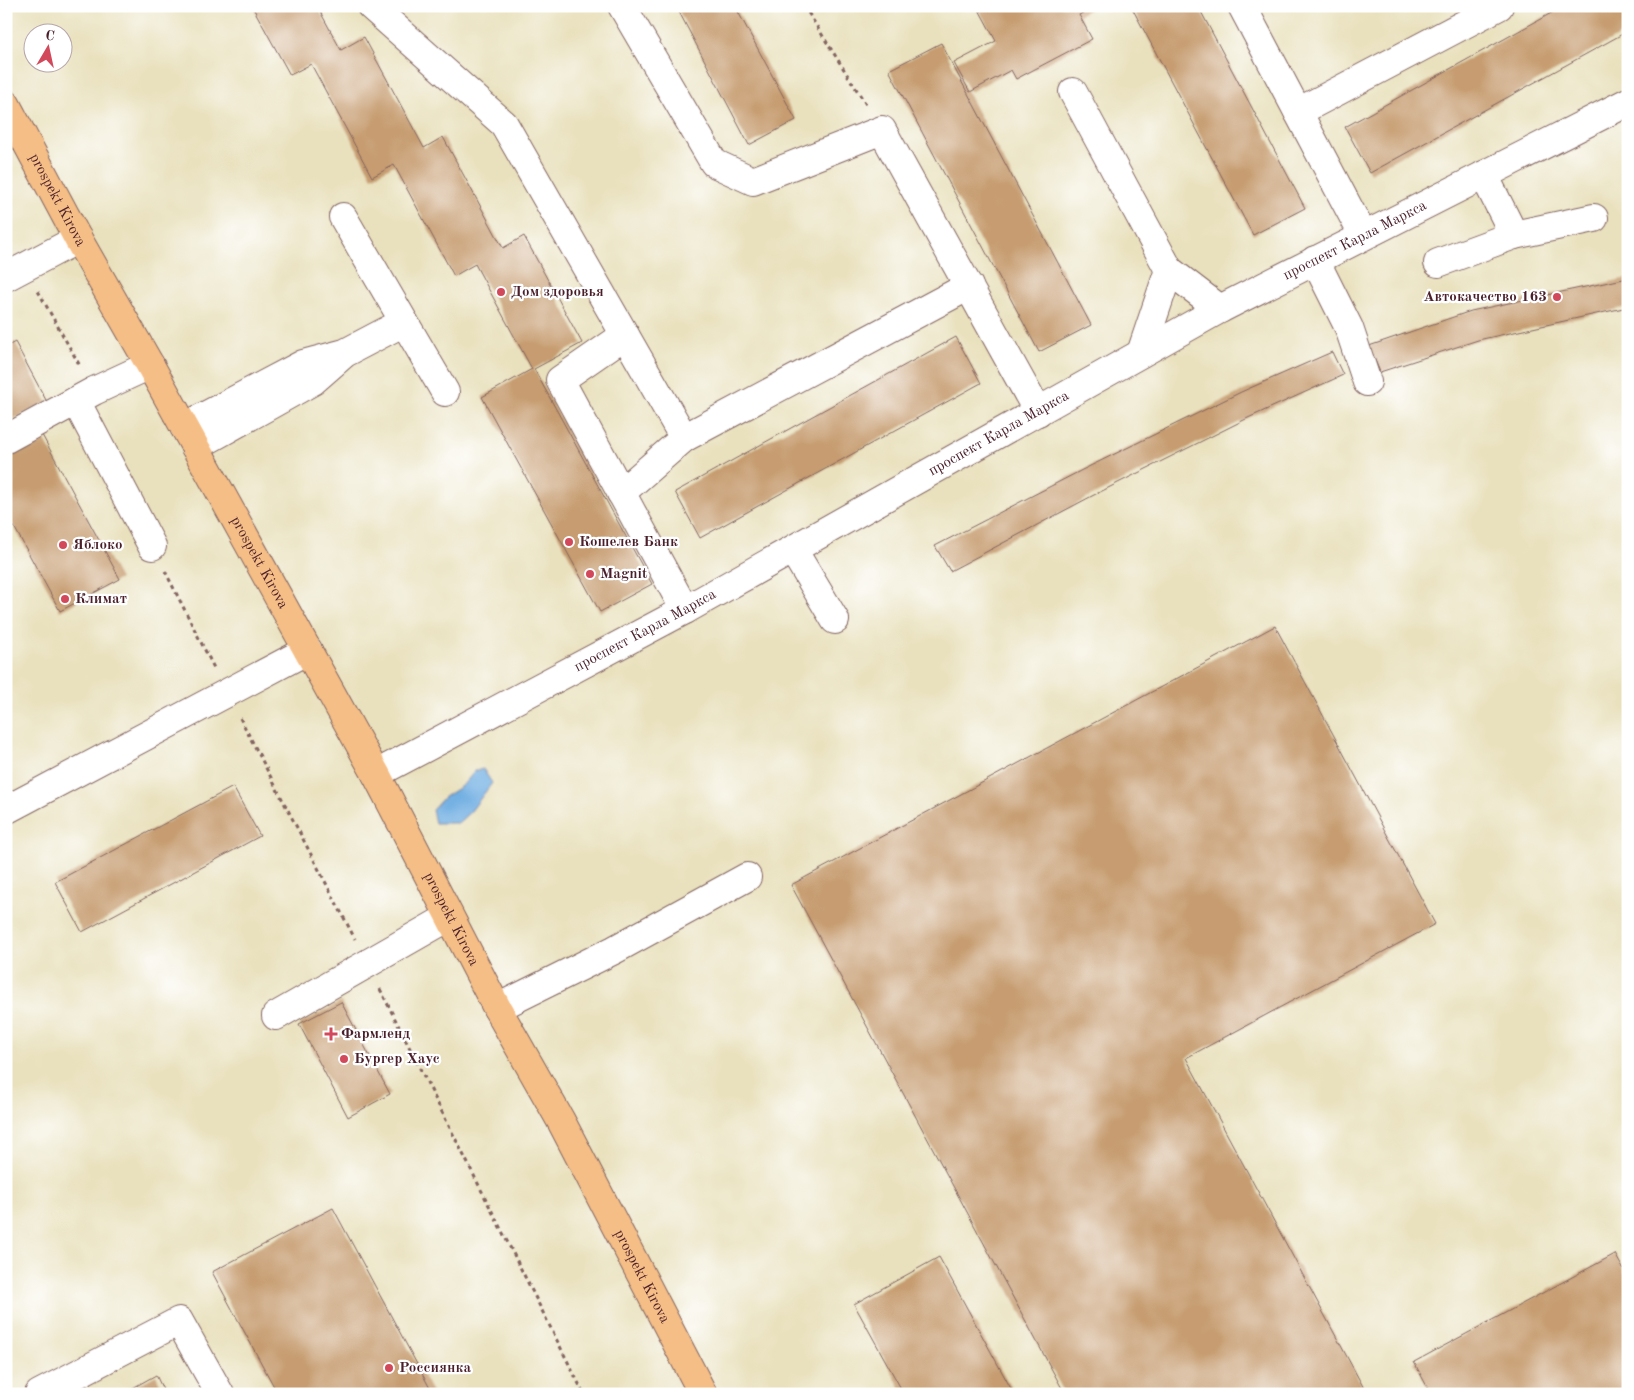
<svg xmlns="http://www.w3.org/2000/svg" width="1634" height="1400" viewBox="0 0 1634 1400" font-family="'Old Standard TT',serif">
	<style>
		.water { fill: #70aee2; stroke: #5d6686 }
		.building { fill: #c69c6f }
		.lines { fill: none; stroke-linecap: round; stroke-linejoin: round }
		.minor-casing { stroke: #82635e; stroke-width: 30 }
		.major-casing { stroke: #82635e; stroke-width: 30 }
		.path { stroke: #82635e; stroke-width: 3; stroke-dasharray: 4 4; stroke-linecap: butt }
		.minor { stroke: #fff; stroke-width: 28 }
		.major { stroke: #f5be86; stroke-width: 28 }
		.poi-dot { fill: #d1495b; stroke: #fff; stroke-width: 2 }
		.labels { text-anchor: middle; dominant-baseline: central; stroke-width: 4.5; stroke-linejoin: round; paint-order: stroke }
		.street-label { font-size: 15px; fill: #4a1f2b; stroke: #fff }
		.poi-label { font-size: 15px; font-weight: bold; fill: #4a1f2b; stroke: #fff; text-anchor: start }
	</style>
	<rect width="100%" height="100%" fill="#fff"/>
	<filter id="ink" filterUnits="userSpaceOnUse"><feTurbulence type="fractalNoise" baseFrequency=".02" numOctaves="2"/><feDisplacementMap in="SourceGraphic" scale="10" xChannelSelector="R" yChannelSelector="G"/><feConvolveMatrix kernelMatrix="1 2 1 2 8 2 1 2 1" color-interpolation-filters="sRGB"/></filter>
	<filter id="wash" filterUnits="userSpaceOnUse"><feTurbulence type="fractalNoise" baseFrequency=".0096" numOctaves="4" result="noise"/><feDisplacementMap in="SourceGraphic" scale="20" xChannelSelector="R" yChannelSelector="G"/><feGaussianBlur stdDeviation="1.12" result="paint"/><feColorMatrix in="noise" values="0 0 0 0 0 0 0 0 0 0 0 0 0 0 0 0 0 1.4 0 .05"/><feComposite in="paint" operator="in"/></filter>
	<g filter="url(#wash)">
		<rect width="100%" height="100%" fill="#e9e1be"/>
		<!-- water -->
		<polygon class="water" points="483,769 492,783 471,811 458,823 435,823 432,810 444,797 463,785 475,771"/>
		<g id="blocks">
			<!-- building -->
			<g class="building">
				<polygon points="252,6 317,6 341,50 364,37 424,148 443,137 503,248 524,236 582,343 534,369 652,584 600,612 482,397 532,369 475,264 454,276 394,165 372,177 311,64 290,75"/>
				<polygon points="676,6 735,6 796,120 749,145"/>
				<polygon points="977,6 1095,6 1079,15 1092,39 1016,79 1011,70 970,92 954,63 996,41"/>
				<polygon points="1131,6 1198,6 1305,208 1253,235"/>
				<polygon points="1564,6 1628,6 1628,31 1370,173 1345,127"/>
				<polygon points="941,43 1091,325 1039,352 889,70"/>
				<polygon points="1628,278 1628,307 1478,340 1380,372 1369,346 1471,311"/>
				<polygon points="956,337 981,383 700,538 675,492"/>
				<polygon points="15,342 47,402 6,423 6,347"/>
				<polygon points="1332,352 1343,375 1248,418 1092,496 950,571 935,546 1082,470 1241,392"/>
				<polygon points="42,435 120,579 60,611 6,512 6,454"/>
				<polygon points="1275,626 1435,924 1186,1058 1367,1394 1065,1394 791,885"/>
				<polygon points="233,787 260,836 82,932 55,882"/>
				<polygon points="341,1002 390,1094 348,1117 299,1024"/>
				<polygon points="333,1208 433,1394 278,1394 212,1272"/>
				<polygon points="1615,1254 1628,1278 1628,1394 1431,1394 1414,1362"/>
				<polygon points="939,1257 1014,1394 904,1394 854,1304"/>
				<polygon points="156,1375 165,1394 122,1394"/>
			</g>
		</g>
	</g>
	<g filter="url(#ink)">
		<use href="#blocks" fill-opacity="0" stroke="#82635e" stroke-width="1"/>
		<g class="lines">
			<!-- minor casing -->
			<g class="minor-casing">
				<g id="minor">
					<polyline points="371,6 504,124 684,438 621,493"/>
					<polyline points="622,6 714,163 753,181 882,130 1038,412"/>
					<polyline points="1242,6 1363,235"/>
					<polyline points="1073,92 1169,270 1220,309"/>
					<polyline points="1298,112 1499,6"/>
					<polyline points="1484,175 1514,235"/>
					<polyline points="343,217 445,392"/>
					<polyline points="1315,260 1349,328 1367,382"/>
					<polyline points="1438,263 1514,235 1594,218"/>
					<polyline points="6,277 78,239"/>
					<polyline points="625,335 560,380 685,610"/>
					<polyline points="1141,353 1169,270"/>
					<polyline points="76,401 152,546"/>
					<polyline points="184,427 303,364 341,354"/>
					<polyline points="684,438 969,286"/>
					<polyline points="6,439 94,391 150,365"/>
					<polyline points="195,447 313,381 345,353 404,322"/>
					<polyline points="793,550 835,620"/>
					<path id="s1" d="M376 774 685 610 1220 309 1628 102"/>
					<polyline points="6,810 308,650"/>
					<polyline points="497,1008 614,950 747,877"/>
					<polyline points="276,1016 449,917"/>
					<polyline points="39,1394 179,1321 220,1394"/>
				</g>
			</g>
			<!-- major casing -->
			<g class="major-casing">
				<g id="major">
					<path id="s2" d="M6 104 78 239 150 365 376 774 497 1008 561 1121 703 1394"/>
				</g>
			</g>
			<!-- path -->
			<g class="path">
				<polyline points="804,6 867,106"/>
				<polyline points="6,232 11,242"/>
				<polyline points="38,291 80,366"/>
				<polyline points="165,571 214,668"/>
				<polyline points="240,718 355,939"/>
				<polyline points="380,989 584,1394"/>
			</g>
			<!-- minor -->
			<use href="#minor" class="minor"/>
			<!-- major -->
			<use href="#major" class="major"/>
		</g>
	</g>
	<!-- markers -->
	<g class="poi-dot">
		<circle cx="501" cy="292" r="5"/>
		<circle cx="1557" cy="297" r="5"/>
		<circle cx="569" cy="542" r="5"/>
		<circle cx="63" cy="545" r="5"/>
		<circle cx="590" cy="574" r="5"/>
		<circle cx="65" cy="599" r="5"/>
		<path d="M328.5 1026.5h5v5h5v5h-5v5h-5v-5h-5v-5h5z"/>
		<circle cx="344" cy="1059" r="5"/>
		<circle cx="389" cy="1368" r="5"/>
	</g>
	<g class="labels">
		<!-- street labels -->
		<g class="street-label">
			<text stroke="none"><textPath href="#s2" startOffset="109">prospekt Kirova</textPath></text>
			<text stroke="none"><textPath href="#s1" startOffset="1115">проспект Карла Маркса</textPath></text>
			<text stroke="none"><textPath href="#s1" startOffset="710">проспект Карла Маркса</textPath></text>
			<text stroke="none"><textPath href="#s2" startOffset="524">prospekt Kirova</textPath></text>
			<text stroke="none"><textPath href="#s1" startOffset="305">проспект Карла Маркса</textPath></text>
			<text stroke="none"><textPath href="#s2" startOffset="929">prospekt Kirova</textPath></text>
			<text stroke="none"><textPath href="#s2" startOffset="1334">prospekt Kirova</textPath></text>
		</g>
		<!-- poi labels -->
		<g class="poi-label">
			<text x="511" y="292">Дом здоровья</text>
			<text x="1547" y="297" text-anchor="end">Автокачество 163</text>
			<text x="579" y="542">Кошелев Банк</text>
			<text x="73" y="545">Яблоко</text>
			<text x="600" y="574">Magnit</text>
			<text x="75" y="599">Климат</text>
			<text x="341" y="1034">Фармленд</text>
			<text x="354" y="1059">Бургер Хаус</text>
			<text x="399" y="1368">Россиянка</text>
		</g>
	</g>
	<!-- margin -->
	<rect width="1634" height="1400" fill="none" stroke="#fff" stroke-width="25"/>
	<!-- north arrow -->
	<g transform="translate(48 48) rotate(9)"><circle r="24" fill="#ffffff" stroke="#b7a5aa"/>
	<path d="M0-4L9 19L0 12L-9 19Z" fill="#d1495b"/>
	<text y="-8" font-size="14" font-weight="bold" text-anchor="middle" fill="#4a1f2b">С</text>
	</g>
</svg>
